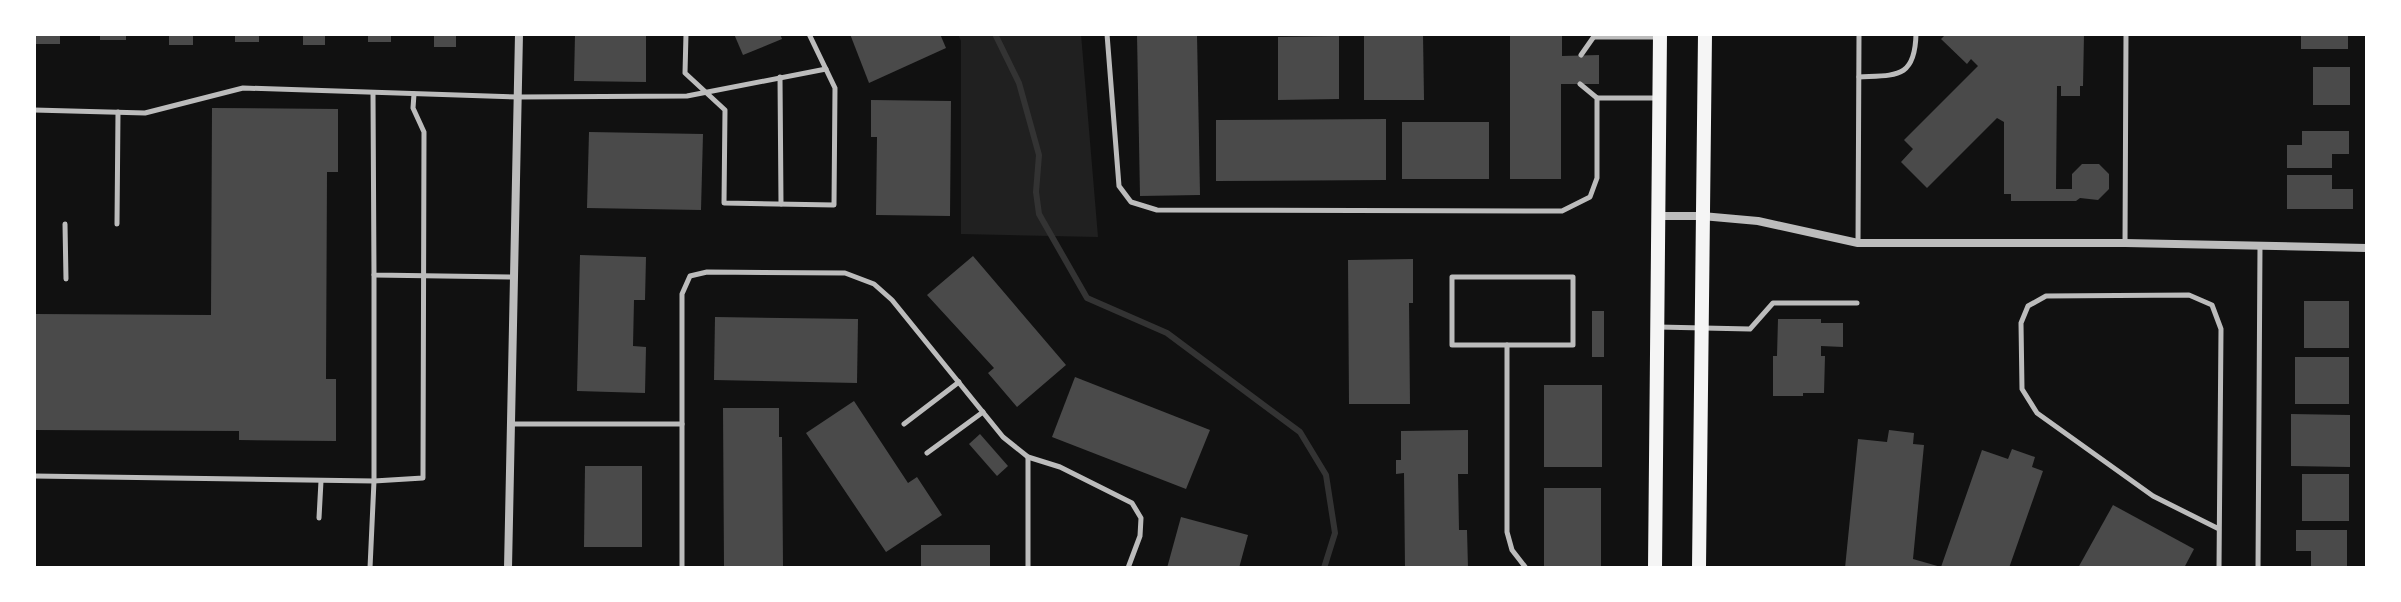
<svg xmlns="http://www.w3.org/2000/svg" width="2401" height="602" viewBox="0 0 2401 602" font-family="'Nunito Sans',sans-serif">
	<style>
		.green { fill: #202020 }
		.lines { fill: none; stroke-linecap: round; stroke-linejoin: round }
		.stream { stroke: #333; stroke-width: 6 }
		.building { fill: #4a4a4a }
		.service { stroke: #bcbcbc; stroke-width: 5 }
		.minor { stroke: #bcbcbc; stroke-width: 8 }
		.secondary { stroke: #f5f5f5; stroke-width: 14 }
	</style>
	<rect width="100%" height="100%" fill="#111"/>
	<!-- green -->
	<polygon class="green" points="958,34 1081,34 1098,237 961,234 961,41"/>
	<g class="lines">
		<!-- stream -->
		<polyline class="stream" points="995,34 1019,83 1039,155 1036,192 1039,214 1087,298 1167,333 1300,432 1326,475 1335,533 1324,568"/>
	</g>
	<!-- building -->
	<g class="building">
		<rect x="36" y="34" width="24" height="10"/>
		<rect x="100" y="34" width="26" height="6"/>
		<rect x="169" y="34" width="24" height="11"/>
		<rect x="235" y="34" width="24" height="8"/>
		<rect x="303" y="34" width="22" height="11"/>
		<rect x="368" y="34" width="23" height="8"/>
		<rect x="434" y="34" width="22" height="13"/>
		<polygon points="575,34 646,34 646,82 574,81"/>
		<polygon points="734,34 780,34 782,39 743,55"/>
		<polygon points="850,34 940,34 946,48 869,83"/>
		<polygon points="1137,34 1197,34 1200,195 1140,196"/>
		<polygon points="1364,34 1423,34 1424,100 1364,100"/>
		<polygon points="1510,34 1562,34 1562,56 1599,55 1599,84 1561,84 1561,179 1510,179"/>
		<polygon points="1946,34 2084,34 2083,86 2080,86 2080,96 2061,96 2061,86 2057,86 2056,189 2072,189 2072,174 2082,164 2099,164 2109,174 2109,189 2098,200 2080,198 2076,201 2011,201 2011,194 2004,194 2004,122 1997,118 1927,188 1901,162 1913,149 1904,140 1978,66 1971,59 1967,64 1941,39"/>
		<rect x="2301" y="34" width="47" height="15"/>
		<polygon points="1339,36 1339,99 1278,100 1278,37"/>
		<rect x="2313" y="67" width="37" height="38"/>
		<polygon points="871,100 951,101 950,216 876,215 877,137 871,137"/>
		<polygon points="212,108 338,109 338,172 327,172 326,379 336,379 336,441 239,440 239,431 34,430 34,314 211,315"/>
		<polygon points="1386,119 1386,180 1216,181 1216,120"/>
		<rect x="1402" y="122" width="87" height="57"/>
		<polygon points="2302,131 2349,131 2349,154 2332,154 2332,168 2287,168 2287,145 2302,145"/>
		<polygon points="589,132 703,134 701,210 587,208"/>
		<polygon points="2287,175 2332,175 2332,189 2353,189 2353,209 2287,209"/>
		<polygon points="580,255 646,257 645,300 634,300 633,346 646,347 645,393 577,391"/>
		<polygon points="973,256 1066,365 1017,407 988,373 994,368 927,295"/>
		<polygon points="1413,259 1413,303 1409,303 1410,404 1349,404 1348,260"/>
		<rect x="2304" y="301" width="45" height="47"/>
		<rect x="1592" y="311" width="12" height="46"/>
		<polygon points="715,317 858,319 857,383 714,380"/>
		<polygon points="1778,319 1821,319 1821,323 1843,323 1843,347 1821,346 1821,356 1825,356 1824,393 1803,393 1803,396 1773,396 1773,356 1777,356"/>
		<rect x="2295" y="357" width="54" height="47"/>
		<polygon points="1075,377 1210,430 1186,489 1052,437"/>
		<rect x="1544" y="385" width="58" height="82"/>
		<polygon points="854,401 908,483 917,477 942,515 886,552 806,433"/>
		<polygon points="723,408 779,408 779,437 782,437 783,566 724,566"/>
		<polygon points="2291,414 2350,415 2350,467 2291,466"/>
		<polygon points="1468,430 1468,474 1458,474 1459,530 1467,530 1468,568 1405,568 1404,473 1396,474 1396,460 1401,460 1401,431"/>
		<polygon points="1889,430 1914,433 1913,444 1924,445 1913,559 1941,567 1982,450 2008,459 2012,449 2035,457 2032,467 2043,471 2009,568 1845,568 1858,439 1887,442"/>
		<polygon points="980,434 1008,466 997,476 969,444"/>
		<polygon points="585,466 642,466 642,547 584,547"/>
		<rect x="2302" y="474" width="47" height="47"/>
		<rect x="1544" y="488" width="57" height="80"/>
		<polygon points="2113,505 2194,549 2184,568 2078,568"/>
		<polygon points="1181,517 1248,535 1239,568 1167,568"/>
		<polygon points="2296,530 2347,530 2347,568 2311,568 2311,551 2296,551"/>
		<rect x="921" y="545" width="69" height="23"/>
	</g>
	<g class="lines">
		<!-- service -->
		<g class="service">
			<polyline points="686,34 685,73 725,110 724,203 834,205 835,88 809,34"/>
			<polyline points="1107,34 1119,186 1131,202 1157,210 1562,211 1590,197 1597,178 1597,98 1580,84"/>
			<polyline points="1595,37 1659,37"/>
			<polyline points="1581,55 1595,35"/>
			<polyline points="780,77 781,204"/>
			<path d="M1859 77C1896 75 1915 79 1916 34"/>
			<polyline points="373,93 374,275 514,277"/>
			<polyline points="1597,98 1656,98"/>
			<polyline points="34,110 145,113 243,88 519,97 687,96 826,69"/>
			<polyline points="65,224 66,279"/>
			<polyline points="117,224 118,112"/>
			<polyline points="1858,243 1859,34"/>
			<polyline points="2125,243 2126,34"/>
			<rect x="1452" y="277" width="121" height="68"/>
			<polyline points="1658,327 1750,329 1773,303 1857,303"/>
			<polyline points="1507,345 1507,532 1512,550 1526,568"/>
			<polyline points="511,424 682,424"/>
			<polyline points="904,424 959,382"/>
			<polyline points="927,453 983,412"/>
			<polyline points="34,476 374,481 423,478 424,132 413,108 414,94"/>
			<polyline points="319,518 321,481"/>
			<polyline points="370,568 374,481 374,275"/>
			<polyline points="682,568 682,294 690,276 707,272 845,273 874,284 892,300 1003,437 1028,457 1060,467 1132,503 1141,518 1140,536 1128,568"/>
			<polyline points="1028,568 1028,457"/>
			<polyline points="2219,568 2221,329 2212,305 2189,295 2046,296 2028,306 2021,323 2022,389 2037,413 2153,496 2219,529"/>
			<polyline points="2258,568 2260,246"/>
		</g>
		<!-- minor -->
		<g class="minor">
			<polyline points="1658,216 1702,216 1758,221 1858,243 2125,243 2367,248"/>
			<polyline points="508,568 519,34"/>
		</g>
		<!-- secondary -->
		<g class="secondary">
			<polyline points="1655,568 1660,34"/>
			<polyline points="1699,568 1705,34"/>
		</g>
	</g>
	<!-- border -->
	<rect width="2401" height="602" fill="none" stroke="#ffffff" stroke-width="72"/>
</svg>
